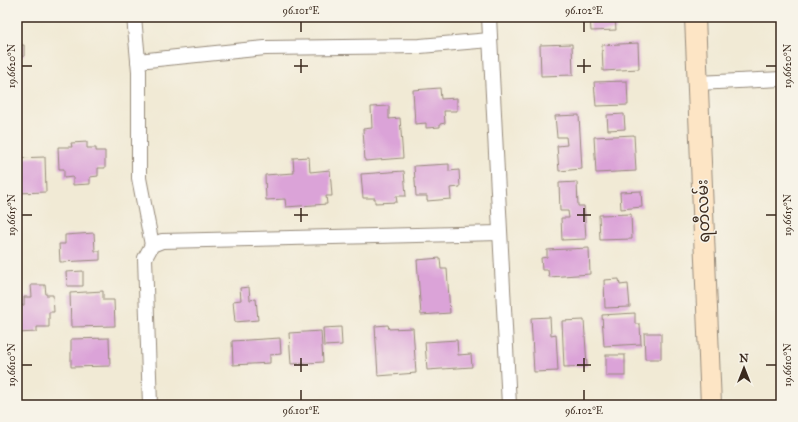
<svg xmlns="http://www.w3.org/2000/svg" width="798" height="422" viewBox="0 0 798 422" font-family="'IM FELL Great Primer','Noto Sans Myanmar',serif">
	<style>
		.building { fill: #dba3d8 }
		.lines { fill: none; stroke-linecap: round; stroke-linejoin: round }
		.street-casing { stroke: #968a7a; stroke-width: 16 }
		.secondary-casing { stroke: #968a7a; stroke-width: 22 }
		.street { stroke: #fff; stroke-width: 14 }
		.secondary { stroke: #fde5c5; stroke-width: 20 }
		.ticks { fill: none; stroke: #3b2a1e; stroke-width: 1.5 }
		.labels { text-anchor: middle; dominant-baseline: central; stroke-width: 3; stroke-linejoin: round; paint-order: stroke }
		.street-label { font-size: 16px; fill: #3b2a1e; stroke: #f7f3e8 }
		.neatline { fill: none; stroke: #3b2a1e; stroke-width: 1.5 }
		.ticks-label { font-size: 10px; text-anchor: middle; fill: #3b2a1e }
	</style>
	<rect width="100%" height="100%" fill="#f7f3e8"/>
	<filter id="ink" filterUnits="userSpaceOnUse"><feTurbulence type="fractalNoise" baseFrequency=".025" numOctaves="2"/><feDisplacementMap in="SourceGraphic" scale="8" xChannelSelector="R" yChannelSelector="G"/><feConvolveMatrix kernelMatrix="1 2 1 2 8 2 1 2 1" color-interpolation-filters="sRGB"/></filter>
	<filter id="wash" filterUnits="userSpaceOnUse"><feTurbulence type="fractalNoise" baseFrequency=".012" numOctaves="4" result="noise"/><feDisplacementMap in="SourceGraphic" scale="16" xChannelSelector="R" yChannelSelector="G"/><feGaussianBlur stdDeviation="0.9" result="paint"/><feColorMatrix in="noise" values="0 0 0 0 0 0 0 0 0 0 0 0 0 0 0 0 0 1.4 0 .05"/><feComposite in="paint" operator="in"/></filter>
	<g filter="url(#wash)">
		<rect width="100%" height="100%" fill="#f1ead5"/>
		<g id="blocks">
			<!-- building -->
			<g class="building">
				<polygon points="590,17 615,17 616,30 591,31"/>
				<polygon points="638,43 639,69 603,71 602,45"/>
				<polygon points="572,44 573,75 541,76 540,45"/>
				<polygon points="17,45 24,45 24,56 17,57"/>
				<polygon points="627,81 628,105 596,106 594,82"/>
				<polygon points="440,88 441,99 457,98 457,111 444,111 445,123 440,124 440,127 426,128 426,123 415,124 413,90"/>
				<polygon points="389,106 389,119 400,118 403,158 365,161 363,129 372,128 371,107"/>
				<polygon points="624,114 625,129 608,130 607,115"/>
				<polygon points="579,115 582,169 559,171 557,146 567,145 566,137 557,137 555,116"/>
				<polygon points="634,135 636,171 596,173 594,137"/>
				<polygon points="87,142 87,148 96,148 96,151 105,151 105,168 98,168 98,176 90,177 90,184 73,185 73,177 64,178 64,169 59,169 58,147 72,147 71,143"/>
				<polygon points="45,157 46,192 17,193 17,158"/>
				<polygon points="309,157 310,172 330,170 332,196 326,196 327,204 286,207 285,199 266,200 265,175 294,173 293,158"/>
				<polygon points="449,164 449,171 459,170 460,187 450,188 451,199 427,201 427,196 416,196 414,166"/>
				<polygon points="404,171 406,196 396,196 397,202 375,203 375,198 363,198 361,174"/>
				<polygon points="577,182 578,206 584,206 586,239 562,240 561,218 569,218 568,211 560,211 559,183"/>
				<polygon points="641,191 642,207 621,209 620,192"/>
				<polygon points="631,214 632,239 600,240 599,215"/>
				<polygon points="94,233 95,251 100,251 100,260 60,262 59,244 65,244 65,235"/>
				<polygon points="589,248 590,274 549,277 548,270 542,270 541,258 547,257 547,250"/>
				<polygon points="440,258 441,269 447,269 450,313 421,315 417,260"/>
				<polygon points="83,271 83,286 67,286 66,272"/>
				<polygon points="619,279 620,285 628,284 630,307 605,308 604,280"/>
				<polygon points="31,285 45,285 46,295 53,295 54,312 49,312 49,327 37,327 37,332 17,333 17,316 19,316 19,306 24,305 24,297 32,297"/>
				<polygon points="249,287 250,300 256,299 258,320 235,322 233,301 241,300 240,288"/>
				<polygon points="103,291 103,300 114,300 115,326 71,327 70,293"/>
				<polygon points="635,313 635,324 640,324 641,344 604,346 602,315"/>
				<polygon points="550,317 551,335 556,334 558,371 534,372 531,318"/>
				<polygon points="584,320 587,366 564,367 562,321"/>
				<polygon points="388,325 389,329 413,328 416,373 378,376 375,326"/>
				<polygon points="341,327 342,345 324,346 323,328"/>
				<polygon points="321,331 323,362 291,364 289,333"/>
				<polygon points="644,333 661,333 661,359 645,359"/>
				<polygon points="109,338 110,366 71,367 71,339"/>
				<polygon points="280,338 281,354 270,355 270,363 233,365 232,341"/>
				<polygon points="457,340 458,355 471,354 472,367 427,370 425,342"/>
				<rect x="606" y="355" width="19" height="21"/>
			</g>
		</g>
	</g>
	<g filter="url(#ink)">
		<use href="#blocks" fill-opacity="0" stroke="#968a7a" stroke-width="1"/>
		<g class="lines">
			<!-- street casing -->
			<g class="street-casing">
				<g id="street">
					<polyline points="134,17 139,71 139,178 152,245"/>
					<polyline points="489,17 509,405"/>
					<polyline points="138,61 265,48 420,46 490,40"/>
					<polyline points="697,83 781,79"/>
					<polyline points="150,405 145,258 152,245 162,241 500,233"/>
				</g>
			</g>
			<!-- secondary casing -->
			<g class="secondary-casing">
				<polyline id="secondary" points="695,17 711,405"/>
			</g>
			<!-- street -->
			<use href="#street" class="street"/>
			<!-- secondary -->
			<use href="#secondary" class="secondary"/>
		</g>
	</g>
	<!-- ticks -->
	<path class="ticks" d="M301 22V32M584 22V32M301 59V73M584 59V73M22 66H32M294 66H308M577 66H591M766 66H776M301 208V222M584 208V222M22 215H32M294 215H308M577 215H591M766 215H776M301 358V372M584 358V372M22 365H32M294 365H308M577 365H591M766 365H776M301 390V400M584 390V400"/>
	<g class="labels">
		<!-- street labels -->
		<g class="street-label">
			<text transform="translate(703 211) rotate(-92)">ရတီလမ်း</text>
		</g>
	</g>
	<!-- margin -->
	<rect width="798" height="422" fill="none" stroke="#f7f3e8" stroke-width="44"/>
	<!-- north arrow -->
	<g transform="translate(744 368)" stroke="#f7f3e8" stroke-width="3" paint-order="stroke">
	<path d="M0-3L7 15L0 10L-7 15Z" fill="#3b2a1e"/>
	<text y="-6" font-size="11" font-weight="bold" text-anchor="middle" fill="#3b2a1e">N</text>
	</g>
	<rect x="22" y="22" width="754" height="378" class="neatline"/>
	<g class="ticks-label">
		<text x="301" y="14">96.101°E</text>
		<text x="584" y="14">96.102°E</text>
		<text transform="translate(11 66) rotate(-90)" y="4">19.6620°N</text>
		<text transform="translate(787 66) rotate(-90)" y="4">19.6620°N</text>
		<text transform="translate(11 215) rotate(-90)" y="4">19.6615°N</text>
		<text transform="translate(787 215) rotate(-90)" y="4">19.6615°N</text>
		<text transform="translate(11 365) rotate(-90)" y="4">19.6610°N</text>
		<text transform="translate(787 365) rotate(-90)" y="4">19.6610°N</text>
		<text x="301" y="414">96.101°E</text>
		<text x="584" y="414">96.102°E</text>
	</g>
</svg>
